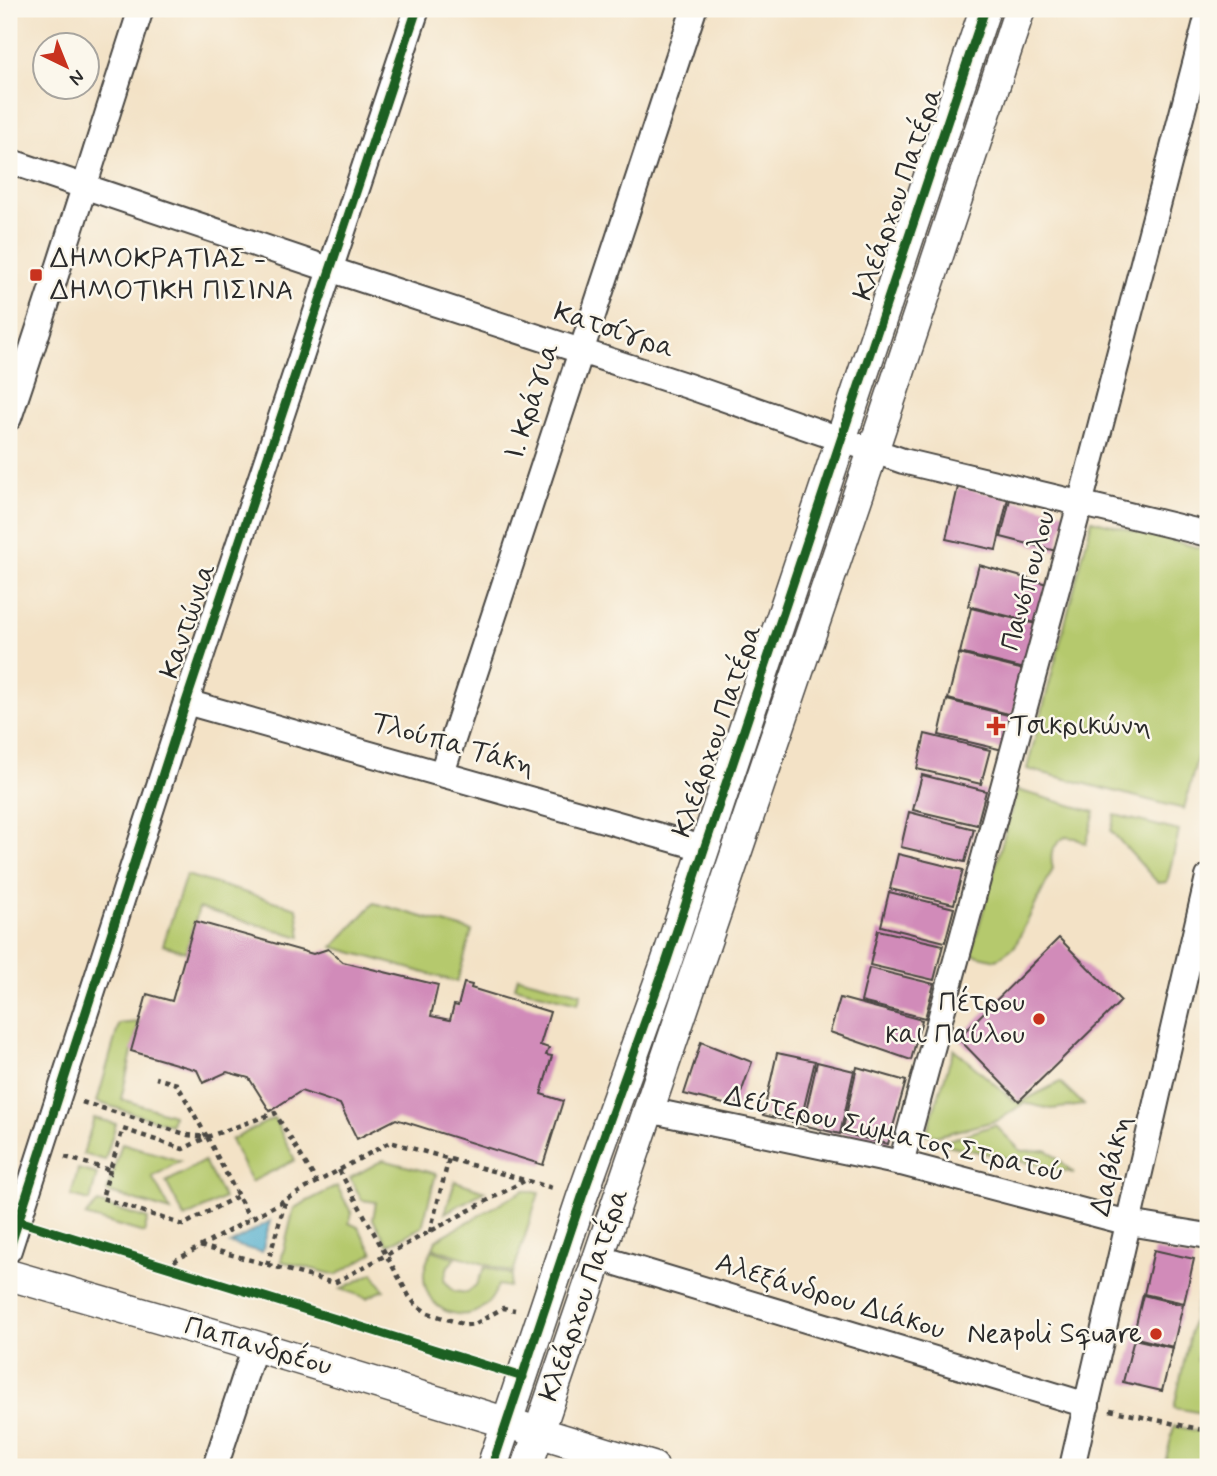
<svg xmlns="http://www.w3.org/2000/svg" width="1217" height="1476" viewBox="0 0 1217 1476" font-family="Mynerve,sans-serif">
	<style>
		.green { fill: #b5c96d; stroke: #707a4c; stroke-width: 2 }
		.water { fill: #4daccc; stroke: #3c6c7c; stroke-width: 2 }
		.building { fill: #d18bb9 }
		.lines { fill: none; stroke-linecap: round; stroke-linejoin: round }
		.minor-casing { stroke: #494642; stroke-width: 28 }
		.tertiary-casing { stroke: #494642; stroke-width: 33 }
		.path { stroke: #494642; stroke-width: 4.5; stroke-dasharray: 5 5; stroke-linecap: butt }
		.minor { stroke: #fff; stroke-width: 24 }
		.tertiary { stroke: #fff; stroke-width: 30 }
		.cycleway-casing { stroke: #fbf7ec; stroke-width: 13 }
		.cycleway { stroke: #1b5e20; stroke-width: 9 }
		.poi-dot { fill: #c8321e; stroke: #fbf7ec; stroke-width: 2.5 }
		.labels { text-anchor: middle; dominant-baseline: central; stroke-width: 5; stroke-linejoin: round; paint-order: stroke }
		.street-label { font-size: 28px; fill: #2b2b2b; stroke: #fbf7ec }
		.poi-label { font-size: 28px; fill: #2b2b2b; stroke: #fbf7ec; text-anchor: start }
	</style>
	<rect width="100%" height="100%" fill="#fbf7ec"/>
	<filter id="ink" filterUnits="userSpaceOnUse"><feTurbulence type="fractalNoise" baseFrequency=".0143" numOctaves="2"/><feDisplacementMap in="SourceGraphic" scale="14" xChannelSelector="R" yChannelSelector="G"/><feConvolveMatrix kernelMatrix="1 2 1 2 8 2 1 2 1" color-interpolation-filters="sRGB"/></filter>
	<filter id="wash" filterUnits="userSpaceOnUse"><feTurbulence type="fractalNoise" baseFrequency=".00686" numOctaves="4" result="noise"/><feDisplacementMap in="SourceGraphic" scale="28" xChannelSelector="R" yChannelSelector="G"/><feGaussianBlur stdDeviation="1.57" result="paint"/><feColorMatrix in="noise" values="0 0 0 0 0 0 0 0 0 0 0 0 0 0 0 0 0 1.4 0 .05"/><feComposite in="paint" operator="in"/></filter>
	<g filter="url(#wash)">
		<rect width="100%" height="100%" fill="#f3e2c6"/>
		<!-- green -->
		<g class="green">
			<polygon points="1092,520 1208,550 1208,715 1184,809 1027,769"/>
			<path d="M1017 790 1095 812 1086 844 1075 838 1065 837C1052 846 1049 854 1053 869L1015 946 996 960 971 954Z"/>
			<polygon points="1115,815 1179,831 1167,882 1158,883 1111,831"/>
			<polygon points="186,875 297,908 301,937 199,908 186,952 163,945"/>
			<polygon points="374,903 472,931 457,982 333,947"/>
			<polygon points="518,977 581,993 578,1003 515,987"/>
			<polygon points="139,1022 121,1099 173,1115 171,1125 97,1102 119,1024"/>
			<polygon points="954,1049 1015,1102 1025,1100 1060,1082 1084,1105 1051,1109 1024,1103 999,1120 936,1136 926,1134"/>
			<polygon points="94,1118 116,1124 105,1160 83,1154"/>
			<polygon points="274,1118 295,1160 251,1182 231,1140"/>
			<polygon points="995,1125 1021,1151 1047,1150 1074,1173 939,1143"/>
			<polygon points="122,1143 180,1161 152,1177 171,1211 107,1192"/>
			<polygon points="383,1160 436,1174 422,1227 388,1245 373,1219 376,1202 362,1200 350,1178"/>
			<polygon points="204,1161 224,1198 185,1218 166,1182"/>
			<polygon points="78,1169 97,1174 90,1201 71,1196"/>
			<polygon points="455,1181 485,1191 445,1213"/>
			<polygon points="337,1186 352,1214 349,1223 358,1227 373,1253 336,1275 281,1261 294,1208"/>
			<polygon points="524,1190 539,1193 513,1273 433,1248 436,1240"/>
			<polygon points="98,1203 148,1219 144,1233 85,1216"/>
			<path d="M432 1250 456 1258 448 1266 444 1280 453 1291 467 1293 476 1285 485 1267 512 1275 509 1287 498 1285C483 1332 424 1318 424 1276 423 1268 428 1258 432 1250Z"/>
			<polygon points="1206,1260 1208,1260 1208,1307 1197,1359 1208,1382 1208,1414 1174,1408"/>
			<polygon points="373,1273 384,1290 367,1298 341,1289"/>
			<polygon points="1174,1426 1208,1433 1208,1451 1192,1467 1164,1467"/>
		</g>
		<!-- water -->
		<polygon class="water" points="270,1221 262,1252 230,1244"/>
		<g id="blocks">
			<!-- building -->
			<g class="building">
				<polygon points="958,487 1008,498 996,550 946,539"/>
				<polygon points="1010,499 1066,513 1056,551 1001,537"/>
				<polygon points="979,565 1047,584 1036,623 968,606"/>
				<polygon points="971,608 1036,624 1025,669 960,653"/>
				<polygon points="959,654 1024,670 1013,715 948,699"/>
				<polygon points="947,700 1012,716 1003,750 939,735"/>
				<polygon points="925,734 990,750 981,784 917,769"/>
				<polygon points="922,775 986,791 977,825 913,810"/>
				<polygon points="909,812 974,829 965,862 901,847"/>
				<polygon points="898,854 963,870 954,904 890,889"/>
				<polygon points="889,892 954,908 945,942 881,926"/>
				<polygon points="195,921 313,954 328,949 343,962 438,985 431,1016 450,1020 454,1005 458,1006 464,983 472,985 471,988 550,1012 540,1045 549,1048 546,1055 552,1056 541,1094 563,1101 543,1165 396,1119 357,1139 340,1104 301,1091 270,1111 249,1078 227,1072 203,1083 197,1070 131,1051 147,994 172,1001"/>
				<polygon points="878,930 943,945 934,980 870,965"/>
				<polygon points="1059,938 1121,1001 1019,1101 958,1038"/>
				<polygon points="869,968 934,984 925,1018 861,1002"/>
				<polygon points="840,998 922,1020 911,1060 830,1032"/>
				<polygon points="701,1042 752,1062 736,1107 684,1094"/>
				<polygon points="777,1053 815,1061 800,1124 763,1115"/>
				<polygon points="817,1062 854,1071 840,1134 803,1125"/>
				<polygon points="857,1067 906,1081 888,1144 842,1133"/>
				<polygon points="1154,1250 1194,1259 1184,1303 1144,1294"/>
				<polygon points="1143,1295 1183,1305 1173,1347 1133,1337"/>
				<polygon points="1134,1339 1173,1348 1162,1391 1123,1382"/>
			</g>
		</g>
	</g>
	<g filter="url(#ink)">
		<use href="#blocks" fill-opacity="0" stroke="#494642" stroke-width="2"/>
		<g class="lines">
			<!-- minor casing -->
			<g class="minor-casing">
				<g id="minor">
					<polyline points="9,161 332,270 688,386 903,461 1208,534"/>
					<path d="M9 418C55 282 97 145 141 9"/>
					<polyline points="186,702 703,848"/>
					<polyline points="442,773 694,9"/>
					<polyline points="648,1110 901,1163 1129,1223 1208,1236"/>
					<polyline points="901,1163 1080,504 1208,14"/>
					<polyline points="9,1250 186,702 417,9"/>
					<polyline points="597,1257 1087,1405"/>
					<polyline points="215,1467 255,1346"/>
					<polyline points="1072,1467 1208,877"/>
				</g>
			</g>
			<!-- tertiary casing -->
			<g class="tertiary-casing">
				<g id="tertiary">
					<polyline points="9,1275 255,1346 653,1467"/>
					<polyline points="492,1467 582,1197 666,963 985,9"/>
					<polyline points="527,1467 873,451 1020,9"/>
				</g>
			</g>
			<!-- path -->
			<g class="path">
				<polyline points="82,1102 188,1135 207,1137 275,1113 317,1182"/>
				<polyline points="207,1137 238,1196"/>
				<polyline points="65,1157 110,1170 123,1129 183,1149 207,1137 177,1084 156,1078"/>
				<polyline points="110,1170 102,1198 183,1225 238,1196 249,1217"/>
				<polyline points="339,1170 409,1296 416,1305 428,1313 466,1325 475,1324 503,1308 515,1310"/>
				<polyline points="430,1232 449,1158"/>
				<polyline points="200,1246 334,1283 524,1181"/>
				<polyline points="267,1265 286,1199"/>
				<polyline points="165,1266 390,1142 556,1189"/>
				<polyline points="1110,1410 1208,1431"/>
			</g>
			<!-- minor -->
			<use href="#minor" class="minor"/>
			<!-- tertiary -->
			<use href="#tertiary" class="tertiary"/>
			<!-- cycleway casing -->
			<g class="cycleway-casing">
				<g id="cycleway">
					<polyline points="9,1218 523,1377"/>
					<polyline points="9,1250 186,702 417,9"/>
					<polyline points="492,1467 582,1197 666,963 985,9"/>
				</g>
			</g>
			<!-- cycleway -->
			<use href="#cycleway" class="cycleway"/>
		</g>
	</g>
	<!-- markers -->
	<g class="poi-dot">
		<rect x="29" y="268" width="14" height="14" rx="3.5"/>
		<path d="M992.5 715.5h7v7h7v7h-7v7h-7v-7h-7v-7h7z"/>
		<circle cx="1039" cy="1019" r="7"/>
		<circle cx="1156" cy="1334" r="7"/>
	</g>
	<g class="labels">
		<!-- street labels -->
		<g class="street-label">
			<text transform="translate(899 194) rotate(-71)">Κλεάρχου Πατέρα</text>
			<text transform="translate(614 331) rotate(18)">Κατσίγρα</text>
			<text transform="translate(533 401) rotate(-72)">Ι. Κράγια</text>
			<text transform="translate(1029 581) rotate(-75)">Πανόπουλου</text>
			<text transform="translate(189 621) rotate(-71)">Καντώνια</text>
			<text transform="translate(718 731) rotate(-71)">Κλεάρχου Πατέρα</text>
			<text transform="translate(453 745) rotate(16)">Τλούπα Τάκη</text>
			<text transform="translate(894 1135) rotate(13)">Δεύτερου Σώματος Στρατού</text>
			<text transform="translate(1112 1166) rotate(-77)">Δαβάκη</text>
			<text transform="translate(585 1295) rotate(-71)">Κλεάρχου Πατέρα</text>
			<text transform="translate(830 1297) rotate(17)">Αλεξάνδρου Διάκου</text>
			<text transform="translate(258 1347) rotate(16)">Παπανδρέου</text>
		</g>
		<!-- poi labels -->
		<g class="poi-label">
			<text x="50" y="259">ΔΗΜΟΚΡΑΤΙΑΣ -<tspan x="50" dy="32">ΔΗΜΟΤΙΚΗ ΠΙΣΙΝΑ</tspan></text>
			<text x="1010" y="726">Τσικρικώνη</text>
			<text x="1025" y="1003" text-anchor="end">Πέτρου<tspan x="1025" dy="32">και Παύλου</tspan></text>
			<text x="1142" y="1334" text-anchor="end">Neapoli Square</text>
		</g>
	</g>
	<!-- margin -->
	<rect width="1217" height="1476" fill="none" stroke="#fbf7ec" stroke-width="35"/>
	<!-- north arrow -->
	<g transform="translate(66 66) rotate(137)"><circle r="33" fill="#fbf7ec" stroke="#a8a59f" stroke-width="2"/>
	<path d="M0-5L12 26L0 18L-12 26Z" fill="#c8321e"/>
	<text y="-10" font-size="19" font-weight="bold" text-anchor="middle" fill="#2b2b2b">N</text>
	</g>
</svg>
